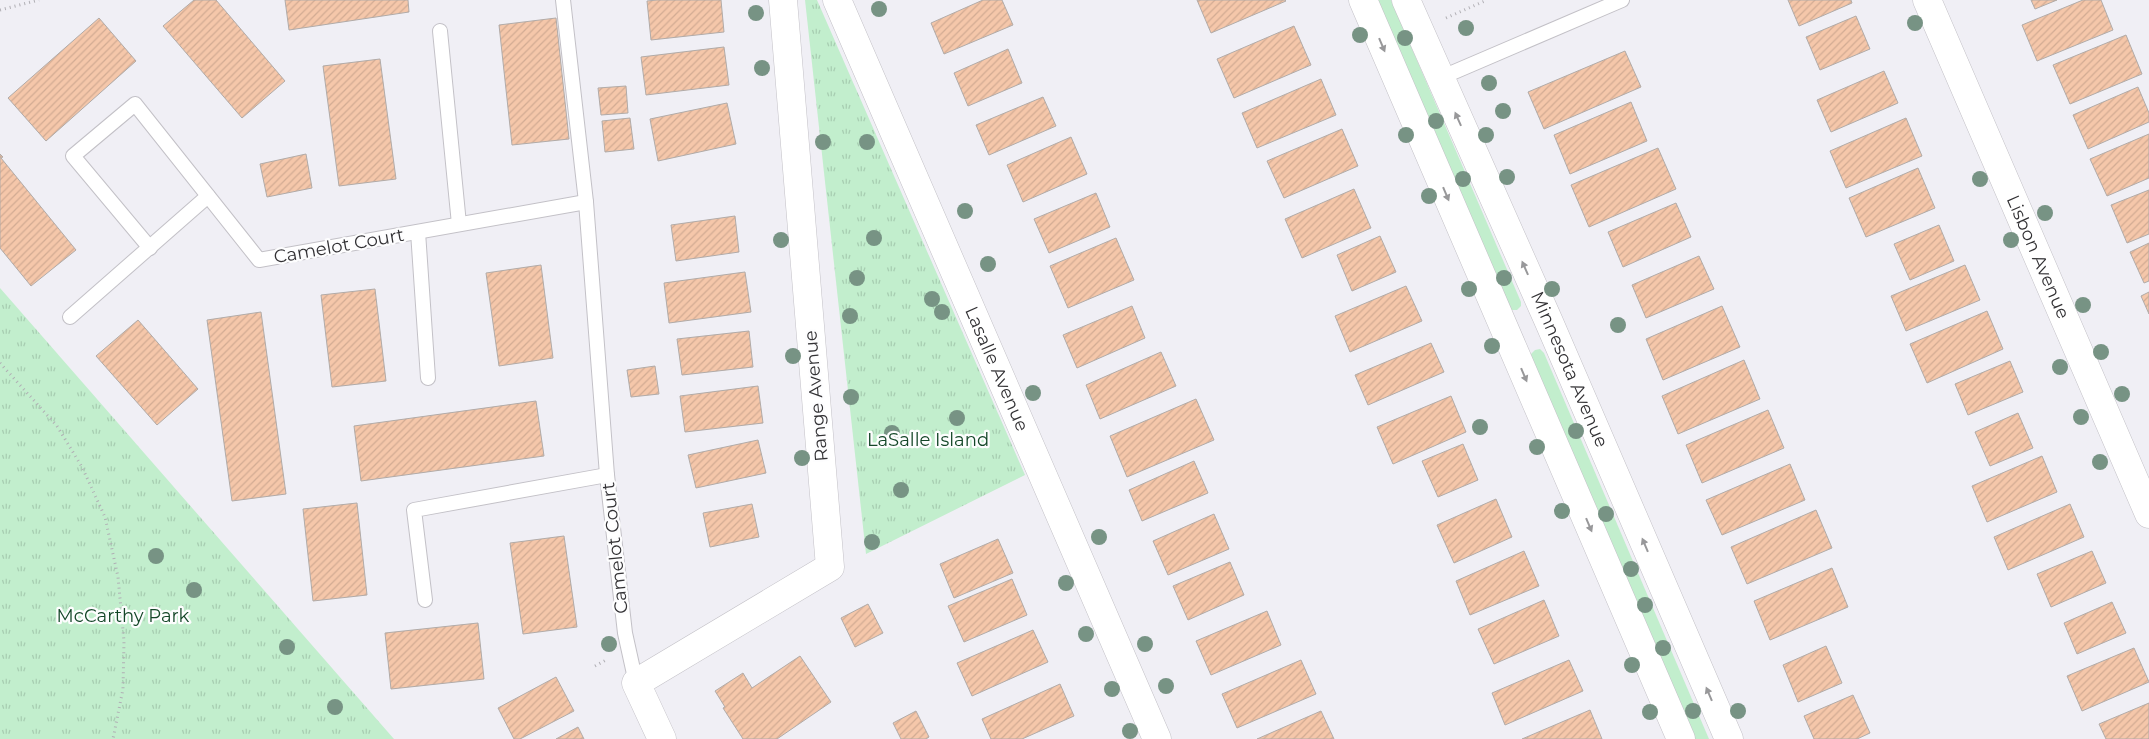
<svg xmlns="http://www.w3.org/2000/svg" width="2149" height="739" viewBox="0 0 2149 739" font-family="Montserrat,sans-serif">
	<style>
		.green { fill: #c2eecd }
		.park { fill: url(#park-tufts) }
		.building { fill: url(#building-hatch); stroke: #b1aba8 }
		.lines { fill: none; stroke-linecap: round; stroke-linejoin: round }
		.service-casing { stroke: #c3c1c7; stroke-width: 16 }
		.minor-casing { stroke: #c3c1c7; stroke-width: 29 }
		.path { stroke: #b0afb4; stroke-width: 3; stroke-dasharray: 1 4; stroke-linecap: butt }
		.service { stroke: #fff; stroke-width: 14 }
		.minor { stroke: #fff; stroke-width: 28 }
		.tree { fill: #779384 }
		.oneway { fill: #98989a }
		.labels { text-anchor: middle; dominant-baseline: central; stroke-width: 4.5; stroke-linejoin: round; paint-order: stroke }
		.street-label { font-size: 18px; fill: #323134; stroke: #fdfdfe }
		.park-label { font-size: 18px; fill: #144728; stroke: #fdfdfe }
	</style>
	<defs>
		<pattern id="park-tufts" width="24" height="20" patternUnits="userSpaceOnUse" patternTransform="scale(1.25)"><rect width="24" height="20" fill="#c2eecd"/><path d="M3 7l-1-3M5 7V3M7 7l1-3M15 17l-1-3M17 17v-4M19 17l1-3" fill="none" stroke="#a7cdb1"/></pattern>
		<pattern id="building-hatch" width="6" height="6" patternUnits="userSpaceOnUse" patternTransform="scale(1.25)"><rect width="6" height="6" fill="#f5c7aa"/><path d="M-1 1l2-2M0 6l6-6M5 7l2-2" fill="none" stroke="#d2ab93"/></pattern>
	</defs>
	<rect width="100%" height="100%" fill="#f0eff5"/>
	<!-- green -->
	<g class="green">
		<polygon points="1377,0 1391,0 1521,302 1521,306 1517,310 1512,310 1508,307"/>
		<polygon points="1540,349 1544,353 1709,739 1695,739 1532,359 1531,354 1535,350"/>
	</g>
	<!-- park -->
	<g class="park">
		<polygon points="805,0 817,0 1025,475 866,554"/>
		<polygon points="0,288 394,739 0,739"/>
	</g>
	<!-- building -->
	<g class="building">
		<polygon points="194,0 216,0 285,81 242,118 163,26"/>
		<polygon points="285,0 408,0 409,12 289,30"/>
		<polygon points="657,0 721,0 724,32 651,40 647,1"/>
		<polygon points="983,0 1002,0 1013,25 944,54 931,23"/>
		<polygon points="1197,0 1285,0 1286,1 1211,33"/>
		<polygon points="1788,0 1851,0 1852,3 1799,26"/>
		<polygon points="2031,0 2057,0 2035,9"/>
		<polygon points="2083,0 2101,0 2113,30 2037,61 2022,25"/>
		<polygon points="1856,16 1870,49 1820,70 1806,37"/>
		<polygon points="99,18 136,61 46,141 8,98"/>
		<polygon points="556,18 569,139 512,145 499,25"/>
		<polygon points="1294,26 1311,65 1234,98 1217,59"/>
		<polygon points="2126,35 2142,74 2070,104 2053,65"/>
		<polygon points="724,47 729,85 646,95 641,57"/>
		<polygon points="1008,49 1022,83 968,106 954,73"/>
		<polygon points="1625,51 1641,87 1544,129 1528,92"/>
		<polygon points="380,59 396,179 339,186 323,66"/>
		<polygon points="1884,71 1898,103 1831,132 1817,100"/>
		<polygon points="1321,79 1336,115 1257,148 1242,113"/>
		<polygon points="626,86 628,113 601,115 598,88"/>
		<polygon points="2138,87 2149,113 2149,122 2088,149 2073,115"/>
		<polygon points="1043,97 1056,126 989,155 976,125"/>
		<polygon points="1631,102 1647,141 1570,174 1554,135"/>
		<polygon points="727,103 736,144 658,161 650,119"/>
		<polygon points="630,118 634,149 605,152 602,121"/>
		<polygon points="1906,118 1922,156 1846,188 1830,151"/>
		<polygon points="1342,129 1358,166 1284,198 1267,161"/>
		<polygon points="2149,134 2149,178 2107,196 2090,159"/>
		<polygon points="1071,137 1087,174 1023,202 1007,165"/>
		<polygon points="1658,148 1676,189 1589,227 1571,185"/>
		<polygon points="0,154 3,157 1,158 76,250 31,286 0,248"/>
		<polygon points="306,154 312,188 267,197 260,164"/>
		<polygon points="1918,168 1935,208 1866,237 1849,198"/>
		<polygon points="1354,189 1371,228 1302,258 1285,219"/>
		<polygon points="2149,190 2149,234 2127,243 2111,205"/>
		<polygon points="1096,193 1110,227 1049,253 1034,219"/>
		<polygon points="1676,203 1691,237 1623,267 1608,232"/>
		<polygon points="735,216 739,252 676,261 671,225"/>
		<polygon points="1939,225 1954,261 1910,280 1894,244"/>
		<polygon points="1380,236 1396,272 1352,291 1337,255"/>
		<polygon points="1116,238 1134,280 1068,308 1050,266"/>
		<polygon points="2149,243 2149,281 2144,283 2130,252"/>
		<polygon points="1699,256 1714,289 1646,318 1632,285"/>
		<polygon points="541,265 553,358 499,366 486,273"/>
		<polygon points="1965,265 1980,300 1906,331 1891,296"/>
		<polygon points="745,272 751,312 669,323 664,283"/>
		<polygon points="1406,286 1422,321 1350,352 1335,316"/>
		<polygon points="375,289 386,381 332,387 321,295"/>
		<polygon points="2149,292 2149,314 2141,296"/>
		<polygon points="1132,306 1145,338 1077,368 1063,335"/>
		<polygon points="1722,306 1740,347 1663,380 1646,339"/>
		<polygon points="1987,311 2003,349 1927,383 1910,344"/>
		<polygon points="261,312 286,494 232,501 207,320"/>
		<polygon points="138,320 198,389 157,425 96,356"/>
		<polygon points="749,331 753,367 682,375 677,339"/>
		<polygon points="1431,343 1444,372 1368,405 1355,375"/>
		<polygon points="1161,352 1176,386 1100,419 1086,385"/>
		<polygon points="1744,360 1760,399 1678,434 1662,396"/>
		<polygon points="2010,361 2023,392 1968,415 1955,384"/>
		<polygon points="655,366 659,394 631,397 627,370"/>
		<polygon points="758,386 763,423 685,432 680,396"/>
		<polygon points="1451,396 1466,432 1393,464 1377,427"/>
		<polygon points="1196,399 1214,440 1127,477 1110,436"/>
		<polygon points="536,401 544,456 361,481 354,426"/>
		<polygon points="1768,410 1784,448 1702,483 1686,445"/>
		<polygon points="2018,413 2033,448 1990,466 1975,432"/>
		<polygon points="758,440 766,473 696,488 688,455"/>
		<polygon points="1463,444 1478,480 1438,497 1422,461"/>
		<polygon points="2042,456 2057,492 1987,522 1972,486"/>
		<polygon points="1194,461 1208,493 1142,521 1129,490"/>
		<polygon points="1790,464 1805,500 1722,535 1706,500"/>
		<polygon points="1496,499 1512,537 1454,563 1437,525"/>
		<polygon points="357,503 367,595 313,601 303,509"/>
		<polygon points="752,504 759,537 710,547 703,513"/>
		<polygon points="2070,504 2084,537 2008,570 1994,537"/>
		<polygon points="1816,510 1832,548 1747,584 1731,547"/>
		<polygon points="1214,514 1229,549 1168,575 1153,541"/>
		<polygon points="564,536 577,627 523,634 510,543"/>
		<polygon points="998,539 1013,573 954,598 940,564"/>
		<polygon points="1524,551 1539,586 1470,615 1456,581"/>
		<polygon points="2092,551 2106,583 2051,607 2037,574"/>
		<polygon points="1230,562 1244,595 1188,620 1173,586"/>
		<polygon points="1832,568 1848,607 1770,640 1754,601"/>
		<polygon points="1012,579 1027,615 964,642 948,606"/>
		<polygon points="1544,600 1559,636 1494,664 1478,629"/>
		<polygon points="2112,602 2126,633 2077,654 2064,623"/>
		<polygon points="868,604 883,633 855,647 841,618"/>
		<polygon points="1267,611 1281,645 1211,675 1196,641"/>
		<polygon points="478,623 484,679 391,689 385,633"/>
		<polygon points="1033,630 1048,662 972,696 957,663"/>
		<polygon points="1826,646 1842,683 1798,702 1783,665"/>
		<polygon points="2134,648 2149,682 2082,711 2067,676"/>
		<polygon points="800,656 831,702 777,739 743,739 723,708 725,707 715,691 743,673 752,688"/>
		<polygon points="1301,660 1316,694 1237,728 1222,694"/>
		<polygon points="1569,660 1583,691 1505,725 1492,693"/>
		<polygon points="556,677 574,711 520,739 514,739 498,708"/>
		<polygon points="1060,684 1074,716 1022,739 991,739 982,719"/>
		<polygon points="1853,695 1870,733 1857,739 1814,739 1804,716"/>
		<polygon points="2149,703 2149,739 2106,739 2099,724"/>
		<polygon points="1590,710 1602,739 1522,739"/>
		<polygon points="916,711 929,737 926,739 901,739 893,723"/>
		<polygon points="1321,711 1334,739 1257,739"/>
		<polygon points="578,727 584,739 556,739"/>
	</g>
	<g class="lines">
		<!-- service casing -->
		<g class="service-casing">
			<g id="service">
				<polyline points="563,0 586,202 607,475 625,633 636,683"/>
				<polyline points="440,31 459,224"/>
				<polyline points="1440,78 1622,0"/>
				<polyline points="418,232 428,378"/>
				<polyline points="150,248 73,156 135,104 259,260 586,202"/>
				<polyline points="70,317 208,196"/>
				<polyline points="425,600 414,510 607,475"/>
			</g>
		</g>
		<!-- minor casing -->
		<g class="minor-casing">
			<g id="minor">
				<path id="s1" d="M837 0 1157 739"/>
				<polyline points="1363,0 1681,739"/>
				<path id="s2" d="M1406 0 1549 322 1729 739"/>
				<path id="s3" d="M1927 0 2149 514"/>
				<polyline points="662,739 636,683 830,567 783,0"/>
			</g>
		</g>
		<!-- path -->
		<g class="path">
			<polyline points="0,10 39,0"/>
			<polyline points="1446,18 1487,0"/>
			<polyline points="0,363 57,426 82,467 105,517 118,577 124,641 123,689 113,739"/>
			<polyline points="595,666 608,659"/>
		</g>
		<!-- service -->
		<use href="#service" class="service"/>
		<!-- minor -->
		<use href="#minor" class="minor"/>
	</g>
	<!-- trees -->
	<g class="tree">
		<circle cx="879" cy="9" r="8"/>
		<circle cx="756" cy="13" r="8"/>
		<circle cx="1915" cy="23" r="8"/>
		<circle cx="1466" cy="28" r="8"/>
		<circle cx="1360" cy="35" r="8"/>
		<circle cx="1405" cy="38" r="8"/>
		<circle cx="762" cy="68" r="8"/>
		<circle cx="1489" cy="83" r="8"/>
		<circle cx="1503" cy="111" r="8"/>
		<circle cx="1436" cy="121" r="8"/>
		<circle cx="1406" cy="135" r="8"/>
		<circle cx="1486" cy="135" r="8"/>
		<circle cx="823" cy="142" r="8"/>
		<circle cx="867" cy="142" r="8"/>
		<circle cx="1507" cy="177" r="8"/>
		<circle cx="1463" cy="179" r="8"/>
		<circle cx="1980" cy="179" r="8"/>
		<circle cx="1429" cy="196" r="8"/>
		<circle cx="965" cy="211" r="8"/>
		<circle cx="2045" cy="213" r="8"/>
		<circle cx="874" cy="238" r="8"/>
		<circle cx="781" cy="240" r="8"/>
		<circle cx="2011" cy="240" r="8"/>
		<circle cx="988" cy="264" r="8"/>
		<circle cx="857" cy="278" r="8"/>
		<circle cx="1504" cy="278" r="8"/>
		<circle cx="1469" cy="289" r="8"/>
		<circle cx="1552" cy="289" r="8"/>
		<circle cx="932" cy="299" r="8"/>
		<circle cx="2083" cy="305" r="8"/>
		<circle cx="942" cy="312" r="8"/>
		<circle cx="850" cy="316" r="8"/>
		<circle cx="1618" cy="325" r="8"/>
		<circle cx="1492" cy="346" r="8"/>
		<circle cx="2101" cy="352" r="8"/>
		<circle cx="793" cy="356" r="8"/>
		<circle cx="2060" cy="367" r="8"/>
		<circle cx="1033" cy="393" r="8"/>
		<circle cx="2122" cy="394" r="8"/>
		<circle cx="851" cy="397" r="8"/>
		<circle cx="2081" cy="417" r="8"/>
		<circle cx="957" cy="418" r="8"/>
		<circle cx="1480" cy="427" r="8"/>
		<circle cx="1576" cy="431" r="8"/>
		<circle cx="892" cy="433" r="8"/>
		<circle cx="1537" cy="447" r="8"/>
		<circle cx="802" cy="458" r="8"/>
		<circle cx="2100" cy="462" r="8"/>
		<circle cx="901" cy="490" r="8"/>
		<circle cx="1562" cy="511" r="8"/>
		<circle cx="1606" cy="514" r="8"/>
		<circle cx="1099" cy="537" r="8"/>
		<circle cx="872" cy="542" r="8"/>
		<circle cx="156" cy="556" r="8"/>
		<circle cx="1631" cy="569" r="8"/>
		<circle cx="1066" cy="583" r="8"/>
		<circle cx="194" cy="590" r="8"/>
		<circle cx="1645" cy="605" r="8"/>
		<circle cx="1086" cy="634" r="8"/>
		<circle cx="609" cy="644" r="8"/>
		<circle cx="1145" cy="644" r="8"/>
		<circle cx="287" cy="647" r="8"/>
		<circle cx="1663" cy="648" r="8"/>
		<circle cx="1632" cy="665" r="8"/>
		<circle cx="1166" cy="686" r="8"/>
		<circle cx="1112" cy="689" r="8"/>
		<circle cx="335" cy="707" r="8"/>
		<circle cx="1693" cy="711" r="8"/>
		<circle cx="1738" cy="711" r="8"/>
		<circle cx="1650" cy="712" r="8"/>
		<circle cx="1130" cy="731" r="8"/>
	</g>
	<!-- one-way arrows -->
	<defs><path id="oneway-solid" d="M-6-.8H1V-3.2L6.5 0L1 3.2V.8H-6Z" transform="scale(1.25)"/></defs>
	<g class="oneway">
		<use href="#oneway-solid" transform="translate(1382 45) rotate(67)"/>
		<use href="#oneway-solid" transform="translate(1458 119) rotate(-114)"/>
		<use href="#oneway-solid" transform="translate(1446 194) rotate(67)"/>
		<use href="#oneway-solid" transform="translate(1525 268) rotate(-114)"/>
		<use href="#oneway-solid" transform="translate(1524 375) rotate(67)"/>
		<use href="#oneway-solid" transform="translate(1589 525) rotate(67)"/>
		<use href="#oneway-solid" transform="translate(1645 545) rotate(-113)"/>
		<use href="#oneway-solid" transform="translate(1709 694) rotate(-113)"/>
	</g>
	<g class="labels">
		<!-- street labels -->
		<g class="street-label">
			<text transform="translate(339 246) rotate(-10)">Camelot Court</text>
			<text stroke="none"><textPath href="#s3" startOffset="280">Lisbon Avenue</textPath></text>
			<text stroke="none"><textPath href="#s2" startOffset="404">Minnesota Avenue</textPath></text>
			<text stroke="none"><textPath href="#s1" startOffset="402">Lasalle Avenue</textPath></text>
			<text transform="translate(816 396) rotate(-95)">Range Avenue</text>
			<text transform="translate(615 548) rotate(-96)">Camelot Court</text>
		</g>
		<!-- park labels -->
		<g class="park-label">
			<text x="928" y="440">LaSalle Island</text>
			<text x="123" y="616">McCarthy Park</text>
		</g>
	</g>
</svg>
